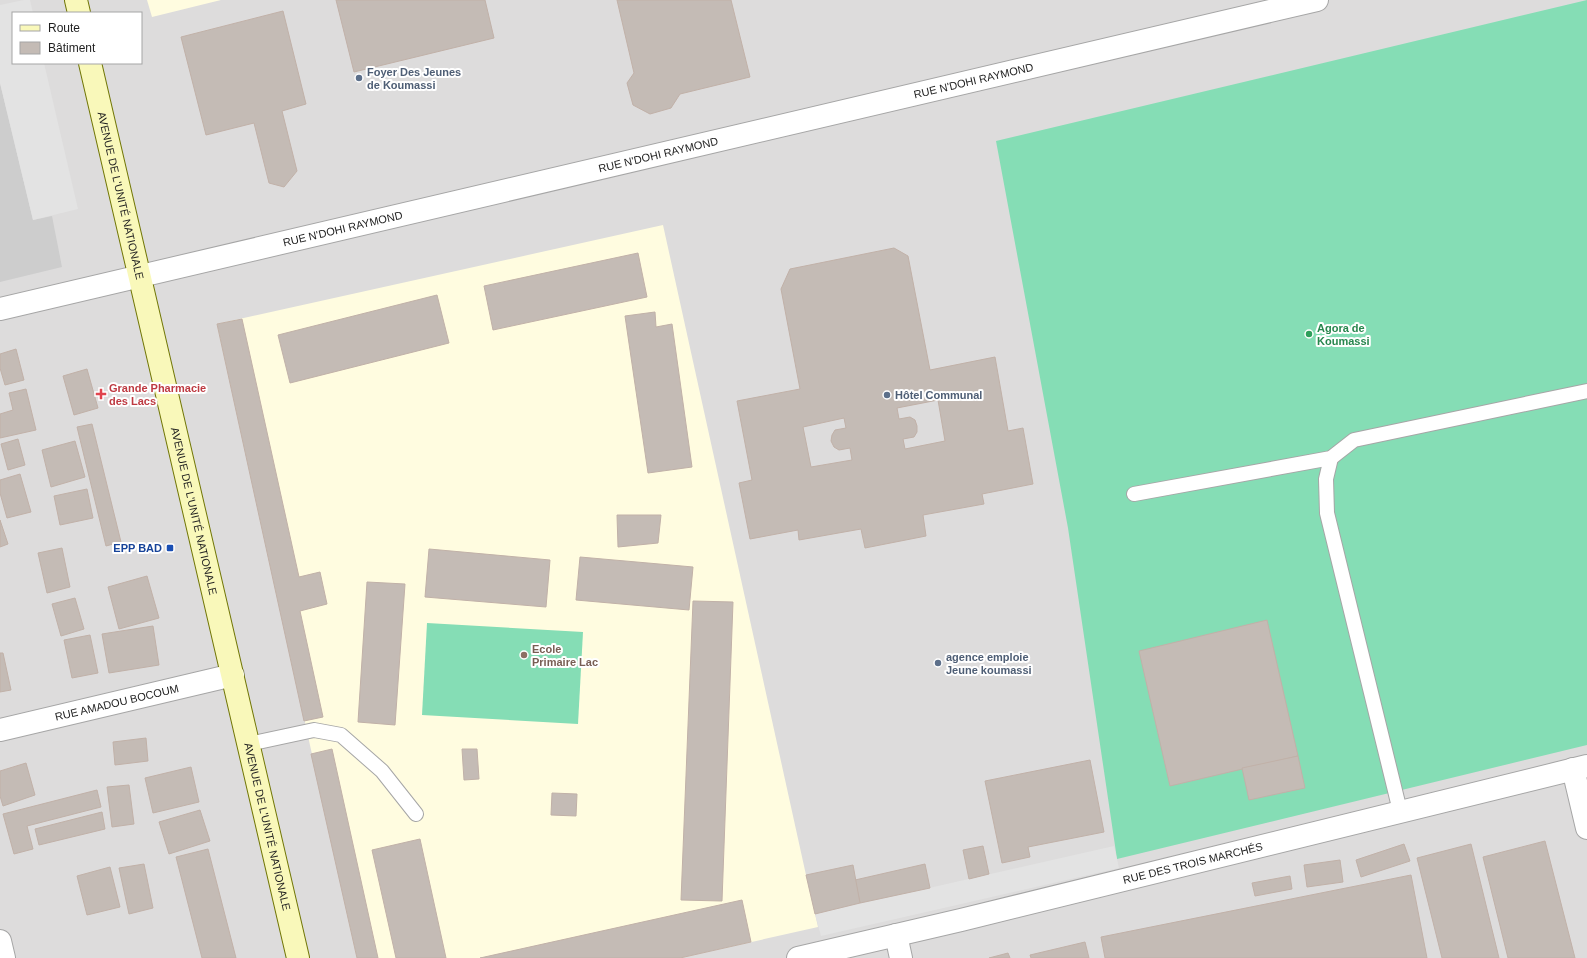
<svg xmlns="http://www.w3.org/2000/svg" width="1587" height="958" viewBox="0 0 1587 958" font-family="Arial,sans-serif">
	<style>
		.residential { fill: #dddcdc; fill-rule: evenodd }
		.education { fill: #fffce0 }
		.religious { fill: #cdcdcd }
		.pitch { fill: #85ddb5 }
		.parking { fill: #e3e3e3 }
		.building { fill: #c4bbb5; stroke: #c1b1a8; fill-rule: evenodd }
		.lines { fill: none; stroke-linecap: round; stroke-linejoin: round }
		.lane-casing { stroke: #a6a6a6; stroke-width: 16 }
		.street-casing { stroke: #a6a6a6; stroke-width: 24 }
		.secondary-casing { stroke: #717606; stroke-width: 24 }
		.lane { stroke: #fff; stroke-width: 14 }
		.street { stroke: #fff; stroke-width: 22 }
		.secondary { stroke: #f9f8ba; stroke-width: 22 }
		.service-dot { fill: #5c6f8a; stroke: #fff; stroke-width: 1.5 }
		.leisure-dot { fill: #2e9e5b; stroke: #fff; stroke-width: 1.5 }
		.health-dot { fill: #e0444e; stroke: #fff; stroke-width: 1.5 }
		.transit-dot { fill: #1a4fb4; stroke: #fff; stroke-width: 1.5 }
		.education-dot { fill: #8d6e63; stroke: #fff; stroke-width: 1.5 }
		.labels { text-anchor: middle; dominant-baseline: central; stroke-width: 4; stroke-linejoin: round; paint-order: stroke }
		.service-label { font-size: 11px; font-weight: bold; fill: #4e5e75; stroke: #fff; text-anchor: start }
		.street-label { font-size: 11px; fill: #1f1f1f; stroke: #fff }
		.leisure-label { font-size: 11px; font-weight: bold; fill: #27864d; stroke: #fff; text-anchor: start }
		.health-label { font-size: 11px; font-weight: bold; fill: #be3a42; stroke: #fff; text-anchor: start }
		.transit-label { font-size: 11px; font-weight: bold; fill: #164399; stroke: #fff; text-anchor: end }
		.education-label { font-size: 11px; font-weight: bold; fill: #785e54; stroke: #fff; text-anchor: start }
	</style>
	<rect width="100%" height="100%" fill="#f0ece5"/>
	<!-- residential -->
	<path class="residential" d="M0 0H1587V958H0ZM13 13H141V63H13Z"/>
	<!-- education -->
	<g class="education">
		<polygon points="147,0 221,0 152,17"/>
		<polygon points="663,225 806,875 818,927 680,958 357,958 217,324"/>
	</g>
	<!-- religious -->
	<polygon class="religious" points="0,83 33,220 52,216 62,267 0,282"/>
	<!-- pitch -->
	<g class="pitch">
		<polygon points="1587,0 1587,745 1117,859 1068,528 996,141"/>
		<polygon points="427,623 583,632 578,724 422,715"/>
	</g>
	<!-- parking -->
	<g class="parking">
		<polygon points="24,0 30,0 33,13 13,13 13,63 44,63 78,209 33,220 0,83 0,5"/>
		<polygon points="1114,846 1119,868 821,936 815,914"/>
	</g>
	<!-- building -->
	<g class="building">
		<polygon points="336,0 485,0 494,38 354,72"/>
		<polygon points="617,0 731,0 750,77 680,94 671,108 650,114 633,105 627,83 634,73"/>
		<polygon points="283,11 306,104 282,111 297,171 284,187 269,183 254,123 206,135 181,37"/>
		<path d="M894 248 908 256 930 370 995 357 1008 431 1023 428 1033 484 982 494 984 504 923 515 926 536 865 548 861 529 799 540 798 530 750 539 739 483 752 480 737 401 800 389 781 289 790 269ZM938 400 945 441 905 449 903 439 914 437 917 432V426L915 420 910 417 899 419 897 408ZM844 418 846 428 835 430 832 435 831 441 834 447 839 450 850 448 852 460 811 467 803 427Z"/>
		<polygon points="638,253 647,297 493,330 484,286"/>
		<polygon points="437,295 449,343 290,383 278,335"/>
		<polygon points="655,312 656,327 672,324 692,467 648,473 625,316"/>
		<polygon points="242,319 299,577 320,572 327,604 300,611 323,717 304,721 217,324"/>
		<polygon points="16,349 24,380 5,385 0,368 0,354"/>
		<polygon points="87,369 98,408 74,415 63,376"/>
		<polygon points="26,389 36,430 0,438 0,414 13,410 9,393"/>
		<polygon points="92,424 121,542 106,546 77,427"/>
		<polygon points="18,439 25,465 8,470 1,444"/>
		<polygon points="75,441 85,477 51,487 42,450"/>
		<polygon points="20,474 31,512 7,518 0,493 0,480"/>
		<polygon points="87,489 93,518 60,525 54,496"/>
		<polygon points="617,515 661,515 658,543 618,547"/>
		<polygon points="0,520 8,544 0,547"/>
		<polygon points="62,548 70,587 47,593 38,553"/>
		<polygon points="429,549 550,560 546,607 425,597"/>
		<polygon points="580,557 693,567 689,610 576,600"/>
		<polygon points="147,576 159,618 119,629 108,587"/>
		<polygon points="367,582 405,584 395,725 358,722"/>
		<polygon points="75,598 84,629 61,636 52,604"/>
		<polygon points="693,601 733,602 722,901 681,900"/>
		<polygon points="1267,620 1298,756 1170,786 1139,651"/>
		<polygon points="153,626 159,665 109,673 102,634"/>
		<polygon points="90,635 98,673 72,678 64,640"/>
		<polygon points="0,653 3,653 11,690 0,692"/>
		<polygon points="146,738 148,761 115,765 113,742"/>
		<polygon points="332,749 378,958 357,958 311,754"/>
		<polygon points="462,749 477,749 479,779 464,780"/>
		<polygon points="1298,756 1305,788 1249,800 1242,768"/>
		<polygon points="1090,760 1104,832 1028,847 1030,857 1002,863 985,781"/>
		<polygon points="26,763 35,795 3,806 0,796 0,771"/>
		<polygon points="191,767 199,802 153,813 145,778"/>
		<polygon points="129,785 134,824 112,827 107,787"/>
		<polygon points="97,790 101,807 27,826 33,849 14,854 3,814"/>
		<polygon points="552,793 577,794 576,816 551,815"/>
		<polygon points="200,810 210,841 169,854 159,822"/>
		<polygon points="102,812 105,829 39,845 35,829"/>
		<polygon points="420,839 446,958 396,958 372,850"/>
		<polygon points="1545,841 1575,958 1508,958 1483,857"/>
		<polygon points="1404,844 1410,861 1361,877 1356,860"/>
		<polygon points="1471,844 1499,958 1442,958 1417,858"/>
		<polygon points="983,846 989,874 969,879 963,850"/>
		<polygon points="208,849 236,958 202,958 176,857"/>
		<polygon points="1340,860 1343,882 1307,887 1304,865"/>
		<polygon points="144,864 153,908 129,914 119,868"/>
		<polygon points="925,864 930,888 860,903 855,880"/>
		<polygon points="853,865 860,903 815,914 806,875"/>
		<polygon points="110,867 120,907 87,915 77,876"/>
		<polygon points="1411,875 1427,958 1105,958 1101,937"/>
		<polygon points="1290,876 1292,889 1255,896 1252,883"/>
		<polygon points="742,900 751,942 680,958 480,958"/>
		<polygon points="1085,942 1089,958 1031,958 1030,955"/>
		<polygon points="1008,953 1010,958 989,958"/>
	</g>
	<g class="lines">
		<!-- lane casing -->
		<g class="lane-casing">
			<g id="lane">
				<polyline points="1331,458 1326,479 1327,513 1400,811"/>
				<polyline points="1134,494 1331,458 1354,440 1587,391"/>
				<polyline points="249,744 314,730 341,735 382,771 416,814"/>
			</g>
		</g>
		<!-- street casing -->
		<g class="street-casing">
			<g id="street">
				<path id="s1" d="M0 309 1317 0"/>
				<path id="s2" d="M0 730 233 675"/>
				<polyline points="1573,769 1587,828"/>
				<polyline points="896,935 901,958"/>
				<polyline points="0,941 4,958"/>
				<path id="s3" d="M798 958 961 920 1587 766"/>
			</g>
		</g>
		<!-- secondary casing -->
		<g class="secondary-casing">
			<g id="secondary">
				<polyline points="76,0 79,13"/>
				<path id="s4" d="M90 63 298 958"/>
			</g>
		</g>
		<!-- lane -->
		<use href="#lane" class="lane"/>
		<!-- street -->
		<use href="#street" class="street"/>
		<!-- secondary -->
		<use href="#secondary" class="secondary"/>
	</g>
	<!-- markers -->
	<g class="service-dot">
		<circle cx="359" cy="78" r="4"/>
		<circle cx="887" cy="395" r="4"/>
		<circle cx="938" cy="663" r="4"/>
	</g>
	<circle class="leisure-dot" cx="1309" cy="334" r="4"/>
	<path class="health-dot" d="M99 388h4v4h4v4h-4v4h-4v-4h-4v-4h4z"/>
	<rect class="transit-dot" x="166" y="544" width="8" height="8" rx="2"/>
	<circle class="education-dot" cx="524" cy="655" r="4"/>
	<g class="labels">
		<!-- service labels -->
		<g class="service-label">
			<text x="367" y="72">Foyer Des Jeunes<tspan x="367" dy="13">de Koumassi</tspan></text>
			<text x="895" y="395">Hôtel Communal</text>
			<text x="946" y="657">agence emploie<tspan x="946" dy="13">Jeune koumassi</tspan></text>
		</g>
		<!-- street labels -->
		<g class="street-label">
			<text stroke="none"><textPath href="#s1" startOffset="1000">RUE N'DOHI RAYMOND</textPath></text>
			<text stroke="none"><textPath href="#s1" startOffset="676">RUE N'DOHI RAYMOND</textPath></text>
			<text stroke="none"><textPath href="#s4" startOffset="136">AVENUE DE L'UNITÉ NATIONALE</textPath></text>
			<text stroke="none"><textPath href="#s1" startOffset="352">RUE N'DOHI RAYMOND</textPath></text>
			<text stroke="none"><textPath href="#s4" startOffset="460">AVENUE DE L'UNITÉ NATIONALE</textPath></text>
			<text stroke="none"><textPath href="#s2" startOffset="120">RUE AMADOU BOCOUM</textPath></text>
			<text stroke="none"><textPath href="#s4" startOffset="784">AVENUE DE L'UNITÉ NATIONALE</textPath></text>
			<text stroke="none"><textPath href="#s3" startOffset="406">RUE DES TROIS MARCHÉS</textPath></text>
		</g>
		<!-- leisure labels -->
		<g class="leisure-label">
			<text x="1317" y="328">Agora de<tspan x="1317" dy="13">Koumassi</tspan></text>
		</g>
		<!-- health labels -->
		<g class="health-label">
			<text x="109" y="388">Grande Pharmacie<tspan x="109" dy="13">des Lacs</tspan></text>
		</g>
		<!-- transit labels -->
		<g class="transit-label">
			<text x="162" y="548">EPP BAD</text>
		</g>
		<!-- education labels -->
		<g class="education-label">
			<text x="532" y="649">Ecole<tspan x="532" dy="13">Primaire Lac</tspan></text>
		</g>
	</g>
	<!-- legend -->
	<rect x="12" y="12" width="130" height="52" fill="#ffffff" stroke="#a5a5a5"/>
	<rect x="20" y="25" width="20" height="6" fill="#f9f8ba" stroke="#a5a5a5"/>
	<text x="48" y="32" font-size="12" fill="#1f1f1f">Route</text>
	<rect x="20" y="42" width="20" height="12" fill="#c4bbb5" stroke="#a5a5a5"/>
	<text x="48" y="52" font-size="12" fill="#1f1f1f">Bâtiment</text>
</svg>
